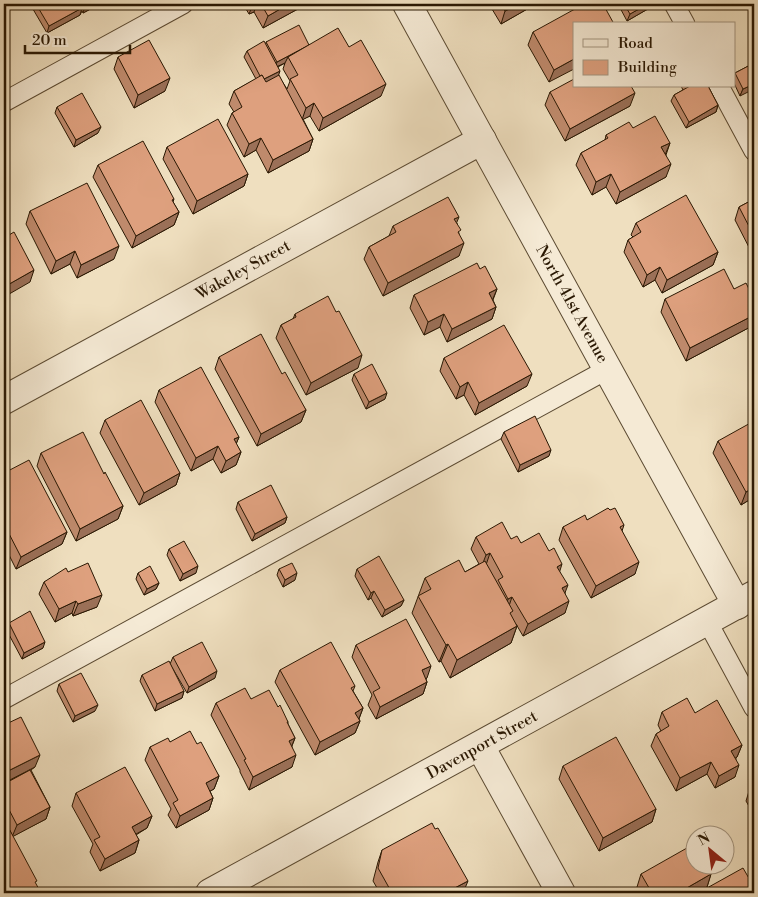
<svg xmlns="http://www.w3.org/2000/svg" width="758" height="897" viewBox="0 0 758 897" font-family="'Libre Bodoni',serif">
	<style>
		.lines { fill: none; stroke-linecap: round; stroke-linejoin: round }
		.service-casing { stroke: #5b4a32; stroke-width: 21 }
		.minor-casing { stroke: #5b4a32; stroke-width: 30 }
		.service { stroke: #f5ead5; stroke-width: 19 }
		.minor { stroke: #f5ead5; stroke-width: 28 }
		.wall { fill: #bf8a6c; stroke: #2a1803; fill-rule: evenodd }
		.shaded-wall { fill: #9b7058; stroke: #2a1803 }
		.building { fill: #dea07e; stroke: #2a1803 }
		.labels { text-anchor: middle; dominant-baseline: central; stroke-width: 4.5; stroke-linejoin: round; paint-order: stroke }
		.street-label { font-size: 16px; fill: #2a1803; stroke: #f5ead5 }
	</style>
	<rect width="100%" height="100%" fill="#efdfbf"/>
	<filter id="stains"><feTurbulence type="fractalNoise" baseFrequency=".004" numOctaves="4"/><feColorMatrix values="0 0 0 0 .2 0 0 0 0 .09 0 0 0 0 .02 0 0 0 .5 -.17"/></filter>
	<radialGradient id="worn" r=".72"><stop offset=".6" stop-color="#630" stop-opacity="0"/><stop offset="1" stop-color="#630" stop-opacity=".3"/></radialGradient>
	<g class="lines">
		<!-- service casing -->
		<g class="service-casing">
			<g id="service">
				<polyline points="674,4 685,24"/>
				<polyline points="719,86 754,151"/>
				<polyline points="4,102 183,4"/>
				<polyline points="707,621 754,708"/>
				<polyline points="4,699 608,369"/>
			</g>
		</g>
		<!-- minor casing -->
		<g class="minor-casing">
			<g id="minor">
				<polyline points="407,4 737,605"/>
				<polyline points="4,400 482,140"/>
				<polyline points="480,746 561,893"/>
				<polyline points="210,893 754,595"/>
			</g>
		</g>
		<!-- service -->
		<use href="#service" class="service"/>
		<!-- minor -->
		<use href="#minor" class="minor"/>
	</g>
	<!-- wall -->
	<g class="wall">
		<polygon points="30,4 100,4 83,13 82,11 80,15 47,33"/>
		<polygon points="243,4 307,4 263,28 254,12 249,14"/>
		<polygon points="489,4 536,4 501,24"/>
		<polygon points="618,4 654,4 653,6 627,21"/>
		<polygon points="614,24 549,82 528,45 533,32"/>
		<path d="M266 42 349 47 381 96 319 131 310 116 303 119 313 139 309 151 268 173 256 150 244 157 227 125 232 113 234 112 229 104 234 91 256 79 244 57 247 51 266 44ZM285 63 283 69 290 81 287 89 278 75V67Z"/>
		<polygon points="118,57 165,91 134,108 114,69"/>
		<polygon points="754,63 740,96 734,83 734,76 735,73"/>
		<polygon points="681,86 708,86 718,105 716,112 686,128 671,101 674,95 683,90"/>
		<polygon points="550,92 630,106 565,141 545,105"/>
		<polygon points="57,107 98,133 74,147 55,113"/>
		<polygon points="633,128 670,143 666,155 666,177 616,204 606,187 592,195 576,165 581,153 605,140 606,135"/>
		<polygon points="167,147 248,174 244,186 193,214 163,159"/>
		<polygon points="98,165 174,199 173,202 179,212 174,225 132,248 93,177"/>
		<polygon points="754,199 754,257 735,220 739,207"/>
		<polygon points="30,211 114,259 77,278 70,264 51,274 26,224"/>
		<polygon points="457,223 459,234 459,256 383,296 364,259 369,247 389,236 393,226"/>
		<polygon points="636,223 718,252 713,265 662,293 655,280 643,287 624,252 628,240 633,237 631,235"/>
		<polygon points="480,269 497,289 493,300 496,307 492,319 447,342 440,327 424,335 410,308 414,295"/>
		<polygon points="734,289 754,299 754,325 686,361 661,312 665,299"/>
		<polygon points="295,314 358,368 306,395 276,338 281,325 293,319"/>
		<polygon points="219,357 282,374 306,410 301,422 257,446 215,369"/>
		<polygon points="444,358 527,386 475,415 464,395 456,399 440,371"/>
		<polygon points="354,374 385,399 366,409 352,380"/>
		<polygon points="159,390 239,437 236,444 241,452 236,465 221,473 213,459 191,471 155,402"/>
		<polygon points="105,420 180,473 176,485 139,505 100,433"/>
		<polygon points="504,432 549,456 518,472 501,439"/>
		<polygon points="718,441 754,497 741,505 713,453"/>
		<polygon points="41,453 104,474 123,506 118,519 76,541 37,466"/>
		<polygon points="4,473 67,532 62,544 16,569 4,545"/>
		<polygon points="238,502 287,517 285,523 252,541 236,509"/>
		<polygon points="610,510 624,525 622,531 635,574 591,598 559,540 563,527 587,520"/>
		<polygon points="476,537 511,539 521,543 560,572 565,593 565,613 523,636 516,624 517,626 511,643 450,678 441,661 439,662 412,613 425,578 465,572 479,564 471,549"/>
		<polygon points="169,549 196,573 180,581 167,555"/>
		<polygon points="279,569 295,580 283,587 277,575"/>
		<polygon points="357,569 404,600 401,606 382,617 371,598 368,600 355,576"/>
		<polygon points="68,572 97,607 73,616 72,613 55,622 39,594 44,582"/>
		<polygon points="138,573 159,583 156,589 144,595 136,579"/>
		<polygon points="9,623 43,648 22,659 6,629"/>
		<polygon points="356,645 427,678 426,679 427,682 423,694 376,719 368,705 372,695 352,657"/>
		<polygon points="173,657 215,678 187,693 170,664"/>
		<polygon points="280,670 355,686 353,691 363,708 359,719 360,721 355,733 315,755 275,682"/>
		<polygon points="142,675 184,691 182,698 155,711 140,681"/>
		<polygon points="59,684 95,711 73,722 57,691"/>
		<polygon points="251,699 278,707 288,722 288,724 295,738 292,746 292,767 249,790 240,772 240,770 211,715 216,703"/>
		<polygon points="662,712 695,713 742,745 737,757 736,758 735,777 715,788 707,774 676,791 651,746 656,734 661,731 658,725"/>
		<polygon points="4,725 35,767 31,770 50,807 46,819 13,836 4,821 4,784 24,773 4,783"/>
		<polygon points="170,742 197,744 219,776 214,789 210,791 213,798 209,810 176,828 168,815 171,809 145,760 150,747"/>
		<polygon points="563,766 656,809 652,822 599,851 559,779"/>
		<polygon points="754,786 754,815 746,801 750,788"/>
		<polygon points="76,793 152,816 147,828 136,835 139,840 135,853 100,871 90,852 93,844 72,806"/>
		<polygon points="382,850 463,893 380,893 373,881 378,862"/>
		<polygon points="641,874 711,874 707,887 695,893 641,893 637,887"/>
	</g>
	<!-- shaded-wall -->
	<g class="shaded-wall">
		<polygon points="90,4 100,4 83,13 85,6"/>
		<polygon points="253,4 257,4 254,12 249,14"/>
		<polygon points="289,4 307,4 263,28 268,16"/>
		<polygon points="519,4 536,4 501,24 505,11"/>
		<polygon points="648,4 654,4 653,6 627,21 630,14"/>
		<polygon points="82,8 80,15 47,33 49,26"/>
		<polygon points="309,45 288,57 285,63 274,68 277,62"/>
		<polygon points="574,59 574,69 549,82 554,70"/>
		<polygon points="280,71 278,77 260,86 262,80"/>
		<polygon points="170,78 165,91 134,108 138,95"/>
		<polygon points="386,84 381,96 319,131 323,118"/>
		<polygon points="754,84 754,89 740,96 743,89"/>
		<polygon points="635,93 630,106 565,141 570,129"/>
		<polygon points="314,103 310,116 302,120 306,108"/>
		<polygon points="718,105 716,112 686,128 689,122"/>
		<polygon points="101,127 98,133 74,147 76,140"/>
		<polygon points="261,138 256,150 244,157 249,144"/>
		<polygon points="313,139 309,151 268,173 273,160"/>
		<polygon points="670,143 665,155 661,147"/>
		<polygon points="671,164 666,177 616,204 620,192"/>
		<polygon points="248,174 244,186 193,214 197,201"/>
		<polygon points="611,174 606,187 592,195 596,182"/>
		<polygon points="9,204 4,216 4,206"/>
		<polygon points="179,212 174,225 132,248 136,236"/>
		<polygon points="459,217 454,229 454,219"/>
		<polygon points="464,243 459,256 383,296 388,283"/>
		<polygon points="119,246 114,259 77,278 81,265"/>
		<polygon points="75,251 70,264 51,274 56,261"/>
		<polygon points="718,252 713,265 662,293 667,280"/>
		<polygon points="660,267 655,280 643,287 647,275"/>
		<polygon points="34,270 30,282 4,297 4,287"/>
		<polygon points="497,289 492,301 489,293"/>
		<polygon points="496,307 492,319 447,342 452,329"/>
		<polygon points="444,314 440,327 424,335 428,322"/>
		<polygon points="754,315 754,325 686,361 690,348"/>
		<polygon points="362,355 358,368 306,395 311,383"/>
		<polygon points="532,374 527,386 475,415 479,403"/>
		<polygon points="468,382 464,395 456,399 460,387"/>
		<polygon points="387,393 385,399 366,409 369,402"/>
		<polygon points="306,410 301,422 257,446 261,434"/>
		<polygon points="239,437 234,449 234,439"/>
		<polygon points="218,446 213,459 191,471 196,458"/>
		<polygon points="551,450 549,456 518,472 520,465"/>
		<polygon points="241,452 236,465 221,473 226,461"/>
		<polygon points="180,473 176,485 139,505 144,493"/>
		<polygon points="754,487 754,497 741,505 746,492"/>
		<polygon points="123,506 118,519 76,541 80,529"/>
		<polygon points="287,517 285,523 252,541 255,534"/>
		<polygon points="67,532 62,544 16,569 21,557"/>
		<polygon points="490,553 486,565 481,568 486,555"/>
		<polygon points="639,562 635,574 591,598 596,586"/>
		<polygon points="562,564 558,577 557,567"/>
		<polygon points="198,566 196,573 180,581 183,574"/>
		<polygon points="297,573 295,580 283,587 285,580"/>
		<polygon points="159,583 156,589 144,595 147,589"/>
		<polygon points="568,585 563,598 562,588"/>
		<polygon points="374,591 371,598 368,600 371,593"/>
		<polygon points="102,595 97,607 73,616 78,604"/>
		<polygon points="512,597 508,609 504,611 508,599"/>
		<polygon points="404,600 401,606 382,617 385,610"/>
		<polygon points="76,601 72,613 55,622 59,609"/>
		<polygon points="569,601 565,613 523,636 528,624"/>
		<polygon points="517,626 511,643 450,678 457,660"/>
		<polygon points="45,642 43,648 22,659 24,653"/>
		<polygon points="448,644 441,661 439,662 446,645"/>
		<polygon points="431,666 427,678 417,683 422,670"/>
		<polygon points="217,671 215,678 187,693 189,687"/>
		<polygon points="427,682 423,694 376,719 380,707"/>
		<polygon points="184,691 182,698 155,711 157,704"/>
		<polygon points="98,705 95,711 73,722 75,716"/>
		<polygon points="363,708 358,721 355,713"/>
		<polygon points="360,721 355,733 315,755 320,742"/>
		<polygon points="295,738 290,750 289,741"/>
		<polygon points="742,745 737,757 727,763 731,751"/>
		<polygon points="40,755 35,767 4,783 4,778 6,772"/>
		<polygon points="296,755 292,767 249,790 253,777"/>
		<polygon points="711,762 707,774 676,791 680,778"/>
		<polygon points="739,765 735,777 715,788 719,776"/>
		<polygon points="219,776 214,789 201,796 206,783"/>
		<polygon points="213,798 209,810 176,828 180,816"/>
		<polygon points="50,807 46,819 12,837 17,825"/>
		<polygon points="656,809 652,822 599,851 603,838"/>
		<polygon points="152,816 147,828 127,839 132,827"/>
		<polygon points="139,840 135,853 100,871 105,859"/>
		<polygon points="711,874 707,887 695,893 678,893"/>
		<polygon points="468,881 463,893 445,893"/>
	</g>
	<!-- building -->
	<g class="building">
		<polygon points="36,4 80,4 82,8 49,26"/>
		<polygon points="83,4 90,4 85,6"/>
		<polygon points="261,4 289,4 268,16"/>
		<polygon points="501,4 519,4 505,11"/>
		<polygon points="584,4 603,4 614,24 574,24 574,59 554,70 533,32"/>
		<polygon points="624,4 648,4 630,14"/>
		<polygon points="299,25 309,45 277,62 266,42"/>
		<polygon points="338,28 349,47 361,40 386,84 323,118 314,103 306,108 290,79 298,75 288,57"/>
		<polygon points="149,40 170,78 138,95 118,57"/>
		<polygon points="264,41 280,71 264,79 262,75 260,76 247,51"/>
		<polygon points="754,63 754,84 743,89 735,73"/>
		<polygon points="262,75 266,82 279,75 313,139 273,160 261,138 249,144 232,113 242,107 234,91"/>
		<polygon points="574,79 574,86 631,86 635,93 570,129 550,92"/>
		<polygon points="690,86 708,86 718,105 689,122 674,95"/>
		<polygon points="82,93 101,127 76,140 57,107"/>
		<polygon points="655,116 670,143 661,147 671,164 620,192 611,174 596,182 581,153 608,138 606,135 629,122 633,128"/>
		<polygon points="218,119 248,174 197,201 167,147"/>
		<polygon points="143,141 174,199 172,200 179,212 136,236 98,165"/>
		<polygon points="87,183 119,246 81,265 75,251 56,261 30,211"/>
		<polygon points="4,194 9,204 4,206"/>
		<polygon points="686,195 718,252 667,280 660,267 647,275 628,240 641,232 636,223"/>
		<polygon points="448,197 459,217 454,219 461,230 458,232 464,243 388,283 369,247 396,232 393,226"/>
		<polygon points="754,199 754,236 739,207"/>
		<polygon points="14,232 34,270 4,287 4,238"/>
		<polygon points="477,263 480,269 485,266 497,289 489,293 496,307 452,329 444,314 428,322 414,295"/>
		<polygon points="724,269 734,289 746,283 754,299 754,315 690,348 665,299"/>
		<polygon points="328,296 336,312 339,311 362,355 311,383 281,325 296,317 295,314"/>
		<polygon points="504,325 532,374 479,403 468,382 460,387 444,358"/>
		<polygon points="261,334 282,374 285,372 306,410 261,434 219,357"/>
		<polygon points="372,364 387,393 369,402 354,374"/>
		<polygon points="201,367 239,437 234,439 241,452 226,461 218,446 196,458 159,390"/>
		<polygon points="141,400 180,473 144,493 105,420"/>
		<polygon points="535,416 551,450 520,465 504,432"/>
		<polygon points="754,421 754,487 746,492 718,441"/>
		<polygon points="83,432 104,474 105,472 123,506 80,529 41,453"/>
		<polygon points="29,460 67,532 21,557 4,524 4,473"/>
		<polygon points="271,485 287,517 255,534 238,502"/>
		<polygon points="608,508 610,510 615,508 624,525 620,527 639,562 596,586 563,527 585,515 587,520"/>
		<polygon points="502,522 511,539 517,536 521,543 539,533 549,551 554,548 562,564 557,567 568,585 562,588 569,601 528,624 512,597 508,599 498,580 503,577 490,553 486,555 476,537"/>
		<polygon points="184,541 198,566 183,574 169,549"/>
		<polygon points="379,556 404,600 385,610 374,591 371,593 357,569"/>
		<polygon points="459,560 465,572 485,561 513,611 510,613 517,626 457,660 448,644 446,645 418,596 431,589 425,578"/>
		<polygon points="88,563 102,595 78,604 76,601 59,609 44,582 66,568 68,572"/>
		<polygon points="292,563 297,573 285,580 279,569"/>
		<polygon points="150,566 159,583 147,589 138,573"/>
		<polygon points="30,611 45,642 24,653 9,623"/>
		<polygon points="406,619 431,666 422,670 427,682 380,707 373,692 380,688 356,645"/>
		<polygon points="202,642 217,671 189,687 173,657"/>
		<polygon points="331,642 355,686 351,688 363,708 355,713 360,721 320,742 280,670"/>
		<polygon points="169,661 184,691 157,704 142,675"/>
		<polygon points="81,673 98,705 75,716 59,684"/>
		<polygon points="245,688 251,699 269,690 278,707 280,705 288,722 287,722 295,738 289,741 296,755 253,777 244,760 246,759 216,703"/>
		<polygon points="687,698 695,713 717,700 742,745 731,751 739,765 719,776 711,762 680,778 656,734 669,726 662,712"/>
		<polygon points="21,717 40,755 6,772 4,766 4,725"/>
		<polygon points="190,731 197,744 201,742 219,776 206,783 213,798 180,816 173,803 178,800 150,747 168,738 170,742"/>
		<polygon points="616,737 656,809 603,838 563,766"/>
		<polygon points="125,767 152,816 132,827 139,840 105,859 94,840 100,837 76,793"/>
		<polygon points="30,770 50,807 17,825 4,800 4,784"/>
		<polygon points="754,786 754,795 750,788"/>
		<polygon points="6,823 37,881 35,882 40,891 36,893 4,893 4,824"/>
		<polygon points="432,823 435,829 438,828 468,881 445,893 392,893 378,868 382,850"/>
		<polygon points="694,844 696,847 696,864 706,864 711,874 678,893 652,893 641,874"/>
		<polygon points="743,868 754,887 754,893 698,893"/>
	</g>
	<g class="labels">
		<!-- street labels -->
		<g class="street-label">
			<text transform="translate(243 270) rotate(-29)">Wakeley Street</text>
			<text transform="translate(572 304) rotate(61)">North 41st Avenue</text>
			<text transform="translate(482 745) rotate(-29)">Davenport Street</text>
		</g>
	</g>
	<!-- margin -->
	<rect width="758" height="897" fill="none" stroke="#efdfbf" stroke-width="20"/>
	<rect x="5" y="5" width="748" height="887" fill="none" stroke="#2a1803" stroke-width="2.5"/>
	<rect x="10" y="10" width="738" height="877" fill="none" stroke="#2a1803"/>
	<!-- legend -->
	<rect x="573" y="22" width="162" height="65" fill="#f5ead5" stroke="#a49681"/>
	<rect x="583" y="39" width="25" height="8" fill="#f5ead5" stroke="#a49681"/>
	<text x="618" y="48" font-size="15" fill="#2a1803">Road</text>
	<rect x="583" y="60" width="25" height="15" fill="#dea07e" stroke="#a49681"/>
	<text x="618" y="72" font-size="15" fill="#2a1803">Building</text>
	<!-- north arrow -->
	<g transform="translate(710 850) rotate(331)"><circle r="24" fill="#f5ead5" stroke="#a49681"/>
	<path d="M0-4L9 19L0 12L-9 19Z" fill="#8f2418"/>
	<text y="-8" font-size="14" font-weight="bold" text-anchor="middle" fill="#2a1803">N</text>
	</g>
	<!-- scale -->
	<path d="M25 45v8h105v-8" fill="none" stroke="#2a1803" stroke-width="2.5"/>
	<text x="32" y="45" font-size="15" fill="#2a1803" stroke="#f5ead5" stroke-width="4" paint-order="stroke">20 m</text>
	<rect width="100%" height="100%" filter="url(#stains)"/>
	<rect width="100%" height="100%" fill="url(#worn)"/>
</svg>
